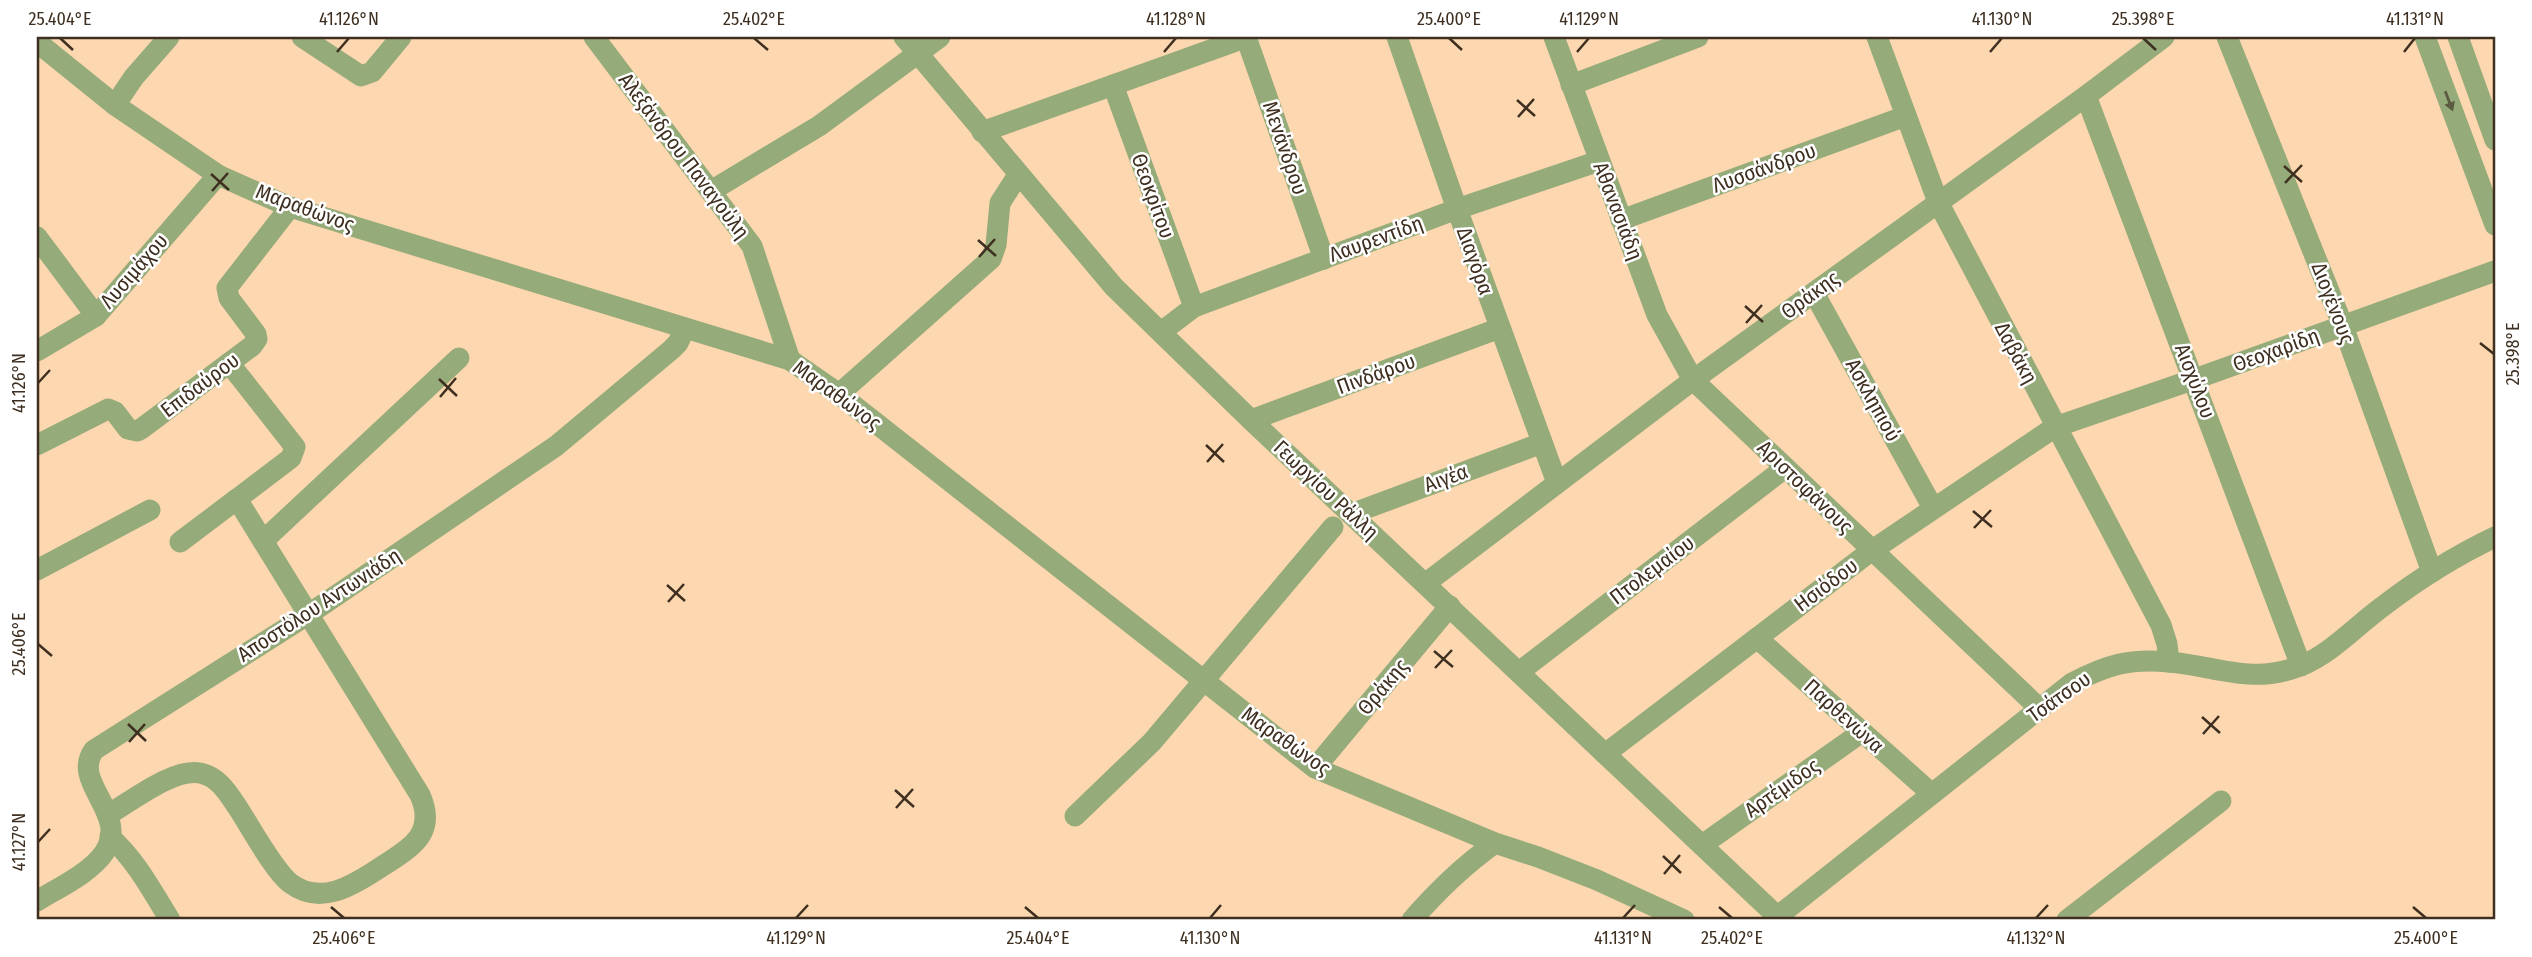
<svg xmlns="http://www.w3.org/2000/svg" width="2532" height="957" viewBox="0 0 2532 957" font-family="'Fira Sans Condensed',sans-serif">
	<style>
		.lines { fill: none; stroke-linecap: round; stroke-linejoin: round }
		.minor { stroke: #95ab7a; stroke-width: 21 }
		.oneway { fill: #5c5a40 }
		.ticks { fill: none; stroke: #3e2f20; stroke-width: 2.5 }
		.labels { text-anchor: middle; dominant-baseline: central; stroke-width: 5; stroke-linejoin: round; paint-order: stroke }
		.street-label { font-size: 21px; fill: #3e2f20; stroke: #fff }
		.neatline { fill: none; stroke: #3e2f20; stroke-width: 2.5 }
		.ticks-label { font-size: 18px; text-anchor: middle; fill: #3e2f20 }
	</style>
	<rect width="100%" height="100%" fill="#fdd7af"/>
	<g class="lines">
		<!-- minor -->
		<g class="minor">
			<polyline points="302,37 361,76 372,72 401,37"/>
			<polyline points="594,37 752,246 790,360"/>
			<polyline points="904,37 1114,287 1251,420 1777,916"/>
			<polyline points="1246,37 1324,259"/>
			<polyline points="1397,37 1457,209 1557,483"/>
			<polyline points="1554,37 1657,315 1693,380 2040,709"/>
			<polyline points="1877,37 1938,202 2161,625 2167,644 2169,662"/>
			<polyline points="2227,37 2343,326 2432,572"/>
			<polyline points="2425,37 2495,225"/>
			<polyline points="2458,37 2495,140"/>
			<polyline points="37,42 115,105 218,175 290,207 790,360 839,394 1315,768 1495,843 1538,857 1597,880 1684,920"/>
			<polyline points="1113,85 1194,307"/>
			<polyline points="1571,85 1698,37"/>
			<polyline points="2086,96 2301,666"/>
			<polyline points="115,105 134,77 169,37"/>
			<polyline points="982,132 1247,37"/>
			<polyline points="711,191 819,126 940,37"/>
			<polyline points="1621,220 1906,116"/>
			<polyline points="37,237 96,316"/>
			<polyline points="1814,293 1933,508"/>
			<polyline points="1161,332 1194,307 1457,209 1599,161"/>
			<polyline points="37,351 96,316 218,175"/>
			<polyline points="839,394 991,259 996,245 1000,203 1018,175"/>
			<polyline points="1251,420 1500,328"/>
			<polyline points="37,445 108,409 115,412 128,429 137,431 141,429 252,346 257,339 256,334 229,298 227,288 290,207"/>
			<polyline points="1351,514 1542,443"/>
			<polyline points="263,541 459,358"/>
			<polyline points="180,542 237,499"/>
			<polyline points="37,570 150,510"/>
			<polyline points="1426,583 1693,380 2086,96 2164,37"/>
			<polyline points="1757,638 1932,794"/>
			<polyline points="1519,672 1785,468"/>
			<polyline points="1605,754 1871,551 2055,427 2195,379 2495,271"/>
			<polyline points="1315,768 1450,606"/>
			<path d="M109 814C132 801 173 768 200 773 219 777 228 793 238 808 251 828 273 869 290 883 320 906 352 886 378 869 390 861 403 854 413 844 428 830 428 813 420 795L237 499 291 458 295 447 229 363"/>
			<polyline points="1075,816 1152,742 1333,527"/>
			<path d="M110 837C136 860 152 891 170 920"/>
			<polyline points="1702,845 1862,732"/>
			<path d="M37 901C58 888 89 874 104 853 131 814 70 783 94 750L309 614 556 446 671 350 678 343 685 328"/>
			<path d="M1412 920C1437 891 1463 866 1495 843"/>
			<path d="M1773 920 2072 683C2107 665 2129 658 2169 662 2216 666 2252 685 2300 666 2331 654 2356 626 2382 607 2417 580 2455 556 2495 537"/>
			<polyline points="2067,920 2221,801"/>
		</g>
	</g>
	<!-- one-way arrows -->
	<defs><path id="oneway-solid" d="M-6-.8H1V-3.2L6.5 0L1 3.2V.8H-6Z" transform="scale(1.75)"/></defs>
	<use class="oneway" href="#oneway-solid" transform="translate(2449 101) rotate(69)"/>
	<!-- ticks -->
	<path class="ticks" d="M60 38 73 50M754 38 768 50M1449 38 1462 50M2143 38 2156 50M337 52 349 38M1164 52 1176 38M1577 52 1589 38M1990 52 2002 38M2404 52 2415 38M1517 100 1535 116M1518 117 1534 99M2284 166 2302 182M211 174 229 190M2285 183 2302 165M212 191 228 173M978 240 996 256M979 257 995 239M1745 306 1763 322M1746 323 1762 305M2480 343 2494 354M439 379 457 396M38 383 50 370M440 397 456 378M1206 445 1224 462M1207 462 1223 444M1973 511 1992 527M1974 528 1991 510M667 585 685 601M668 602 684 584M38 644 52 656M1434 651 1453 667M1435 668 1452 650M2202 717 2220 733M128 724 146 741M2203 734 2219 716M129 742 145 724M895 790 914 807M896 808 913 789M38 842 50 829M1663 856 1681 873M1664 874 1680 855M331 907 344 918M1025 907 1038 918M1719 907 1732 918M2413 907 2426 918M796 918 808 905M1210 918 1221 905M1623 918 1635 905M2036 918 2048 905"/>
	<g class="labels">
		<!-- street labels -->
		<g class="street-label">
			<text transform="translate(1285 148) rotate(71)">Μενάνδρου</text>
			<text transform="translate(684 156) rotate(53)">Αλεξάνδρου Παναγούλη</text>
			<text transform="translate(1764 168) rotate(-20)">Λυσσάνδρου</text>
			<text transform="translate(1153 196) rotate(70)">Θεοκρίτου</text>
			<text transform="translate(305 208) rotate(20)">Μαραθώνος</text>
			<text transform="translate(1618 211) rotate(69)">Αθανασιάδη</text>
			<text transform="translate(1376 239) rotate(-20)">Λαυρεντίδη</text>
			<text transform="translate(1475 261) rotate(70)">Διαγόρα</text>
			<text transform="translate(134 271) rotate(-49)">Λυσιμάχου</text>
			<text transform="translate(1810 295) rotate(-36)">Θράκης</text>
			<text transform="translate(2333 303) rotate(69)">Διογένους</text>
			<text transform="translate(2276 350) rotate(-20)">Θεοχαρίδη</text>
			<text transform="translate(2016 353) rotate(62)">Δαβάκη</text>
			<text transform="translate(1376 374) rotate(-20)">Πινδάρου</text>
			<text transform="translate(2195 381) rotate(69)">Αισχύλου</text>
			<text transform="translate(200 385) rotate(-37)">Επιδαύρου</text>
			<text transform="translate(837 395) rotate(36)">Μαραθώνος</text>
			<text transform="translate(1873 400) rotate(61)">Ασκληπιού</text>
			<text transform="translate(1446 478) rotate(-20)">Αιγέα</text>
			<text transform="translate(1805 487) rotate(44)">Αριστοφάνους</text>
			<text transform="translate(1326 490) rotate(43)">Γεωργίου Ράλλη</text>
			<text transform="translate(1652 570) rotate(-37)">Πτολεμαίου</text>
			<text transform="translate(1826 585) rotate(-37)">Ησιόδου</text>
			<text transform="translate(319 605) rotate(-33)">Αποστόλου Αντωνιάδη</text>
			<text transform="translate(1383 687) rotate(-50)">Θράκης</text>
			<text transform="translate(2059 697) rotate(-35)">Τσάτσου</text>
			<text transform="translate(1844 716) rotate(42)">Παρθενώνα</text>
			<text transform="translate(1286 741) rotate(35)">Μαραθώνος</text>
			<text transform="translate(1782 788) rotate(-35)">Αρτέμιδος</text>
		</g>
	</g>
	<!-- border -->
	<rect width="2532" height="957" fill="none" stroke="#ffffff" stroke-width="77"/>
	<rect x="38" y="38" width="2456" height="880" class="neatline"/>
	<g class="ticks-label">
		<text x="60" y="25">25.404°E</text>
		<text x="349" y="25">41.126°N</text>
		<text x="754" y="25">25.402°E</text>
		<text x="1176" y="25">41.128°N</text>
		<text x="1449" y="25">25.400°E</text>
		<text x="1589" y="25">41.129°N</text>
		<text x="2002" y="25">41.130°N</text>
		<text x="2143" y="25">25.398°E</text>
		<text x="2415" y="25">41.131°N</text>
		<text transform="translate(2513 354) rotate(-90)" y="6">25.398°E</text>
		<text transform="translate(19 383) rotate(-90)" y="6">41.126°N</text>
		<text transform="translate(19 644) rotate(-90)" y="6">25.406°E</text>
		<text transform="translate(19 842) rotate(-90)" y="6">41.127°N</text>
		<text x="344" y="944">25.406°E</text>
		<text x="796" y="944">41.129°N</text>
		<text x="1038" y="944">25.404°E</text>
		<text x="1210" y="944">41.130°N</text>
		<text x="1623" y="944">41.131°N</text>
		<text x="1732" y="944">25.402°E</text>
		<text x="2036" y="944">41.132°N</text>
		<text x="2426" y="944">25.400°E</text>
	</g>
</svg>
